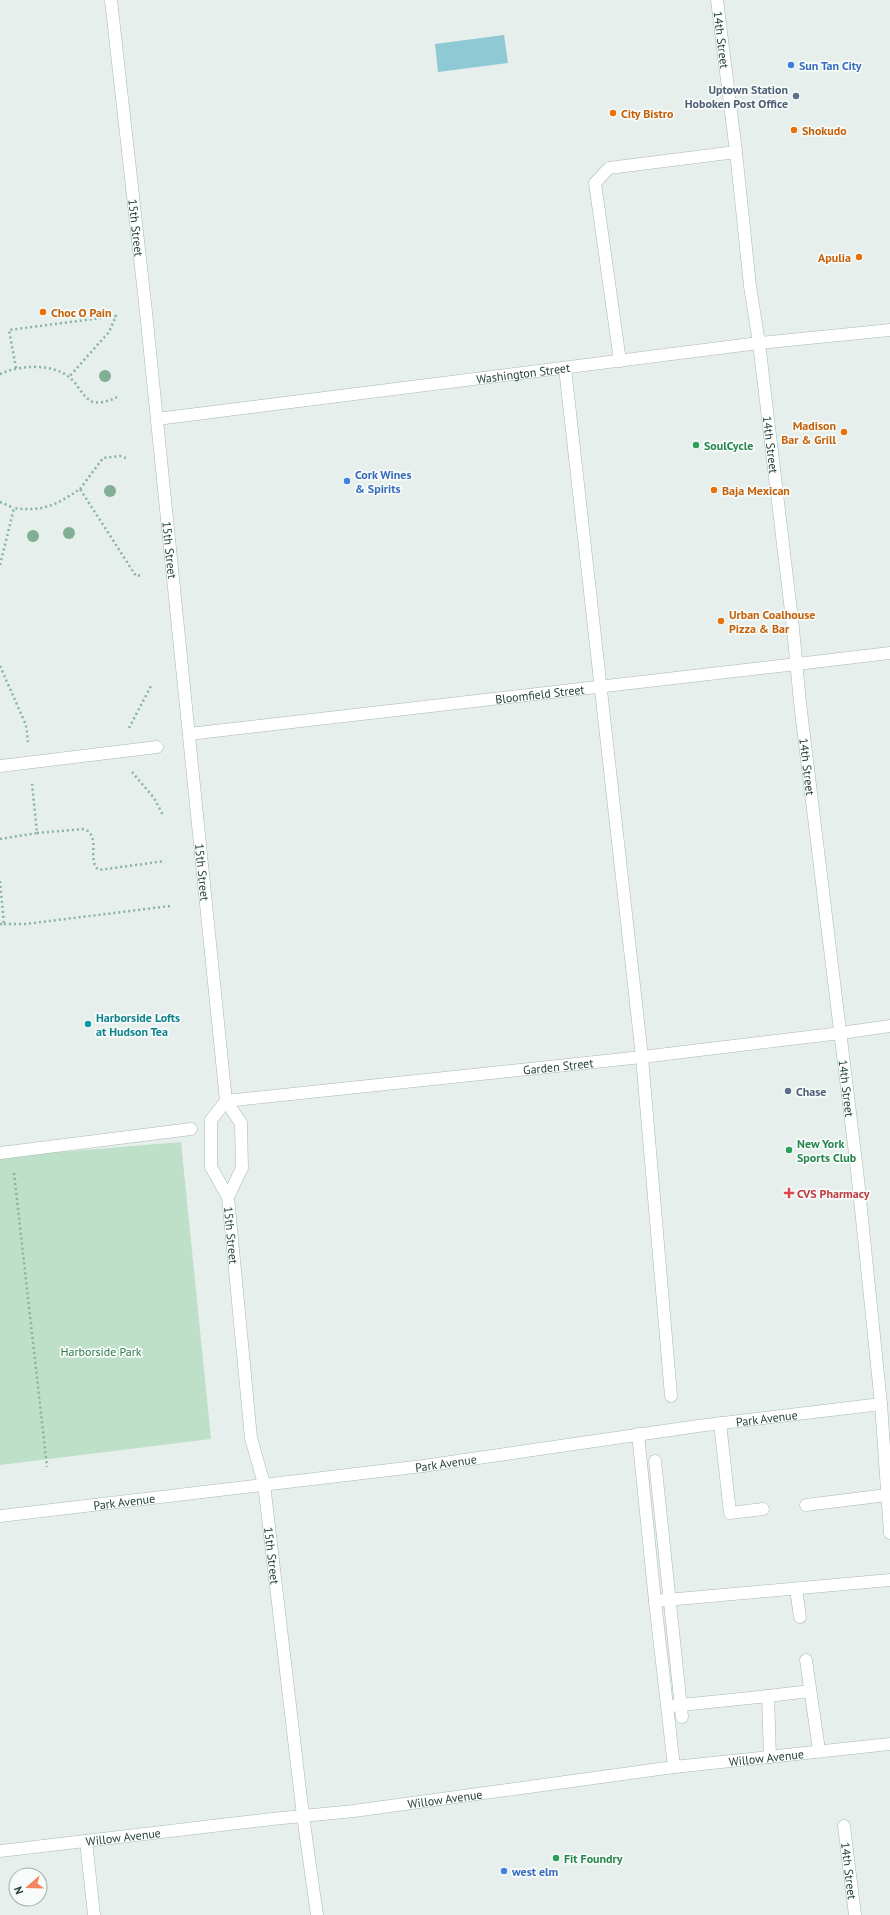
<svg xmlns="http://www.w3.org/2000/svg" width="890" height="1915" viewBox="0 0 890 1915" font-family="'PT Sans',sans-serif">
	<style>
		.green { fill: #bfe0c8 }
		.water { fill: #8ec9d4 }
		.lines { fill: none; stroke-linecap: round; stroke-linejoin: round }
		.service-casing { stroke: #a8b8b2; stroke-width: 13 }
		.pedestrian-casing { stroke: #a8b8b2; stroke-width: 13 }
		.minor-casing { stroke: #a8b8b2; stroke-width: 13 }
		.tertiary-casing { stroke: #a8b8b2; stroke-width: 13 }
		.secondary-casing { stroke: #a4bbb3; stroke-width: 13 }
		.path { stroke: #86b3a5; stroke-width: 2.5; stroke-dasharray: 2 3; stroke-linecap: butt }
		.service { stroke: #fff; stroke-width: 12 }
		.pedestrian { stroke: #fff; stroke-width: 12 }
		.minor { stroke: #fff; stroke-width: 12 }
		.tertiary { stroke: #fff; stroke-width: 12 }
		.secondary { stroke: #fff; stroke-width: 12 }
		.tree { fill: #80af93 }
		.shop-dot { fill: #3f7fe0; stroke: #f7fbf9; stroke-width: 1.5 }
		.service-dot { fill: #5c6f8a; stroke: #f7fbf9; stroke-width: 1.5 }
		.food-dot { fill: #e8710a; stroke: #f7fbf9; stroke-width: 1.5 }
		.leisure-dot { fill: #2e9e5b; stroke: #f7fbf9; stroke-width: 1.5 }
		.culture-dot { fill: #0f9aa8; stroke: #f7fbf9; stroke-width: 1.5 }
		.health-dot { fill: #e0444e; stroke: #f7fbf9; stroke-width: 1.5 }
		.labels { text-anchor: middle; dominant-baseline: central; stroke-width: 3.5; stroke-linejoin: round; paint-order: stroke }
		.street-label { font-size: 12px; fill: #24423a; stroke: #f7fbf9 }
		.shop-label { font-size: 12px; font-weight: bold; fill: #366cbe; stroke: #f7fbf9; text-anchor: start }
		.service-label { font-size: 12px; font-weight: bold; fill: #4e5e75; stroke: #f7fbf9; text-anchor: end }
		.food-label { font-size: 12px; font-weight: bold; fill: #c56008; stroke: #f7fbf9; text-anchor: start }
		.leisure-label { font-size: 12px; font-weight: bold; fill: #27864d; stroke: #f7fbf9; text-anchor: start }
		.culture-label { font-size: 12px; font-weight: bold; fill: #0d838f; stroke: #f7fbf9; text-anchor: start }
		.health-label { font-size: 12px; font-weight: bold; fill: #be3a42; stroke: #f7fbf9; text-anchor: start }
		.park-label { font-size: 12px; fill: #2d7a4b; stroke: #f7fbf9 }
	</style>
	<rect width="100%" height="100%" fill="#e6efeb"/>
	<!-- green -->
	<polygon class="green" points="181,1142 211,1439 0,1465 0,1157"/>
	<!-- water -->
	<polygon class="water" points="504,35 508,63 438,72 435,44"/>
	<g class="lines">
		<!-- service casing -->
		<g class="service-casing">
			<g id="service">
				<polyline points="620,361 595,183 609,168 736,152"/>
				<polyline points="720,1423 730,1513 763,1509"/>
				<polyline points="638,1434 655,1601"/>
				<polyline points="806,1505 887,1495"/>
				<polyline points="796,1589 800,1617"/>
				<polyline points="806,1660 819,1750"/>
				<polyline points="768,1696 810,1691"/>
				<polyline points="671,1706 768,1696 770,1757"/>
				<polyline points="674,1767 655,1601 890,1580"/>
				<polyline points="86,1841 94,1915"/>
			</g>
		</g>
		<!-- pedestrian casing -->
		<g class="pedestrian-casing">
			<g id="pedestrian">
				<polyline points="565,368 642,1057 671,1396"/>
				<polyline points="0,766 157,747"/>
				<polyline points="642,1057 841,1033"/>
				<polyline points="0,1153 191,1129"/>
				<polyline points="655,1461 682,1717"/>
				<path id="s1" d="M844 1826 855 1915"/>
			</g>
		</g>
		<!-- minor casing -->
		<g class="minor-casing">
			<g id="minor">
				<path id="s2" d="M111 0 146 312 226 1101 241 1123 242 1168 228 1197"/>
				<path id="s3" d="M157 419 759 343"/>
				<path id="s4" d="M189 734 797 664"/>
				<polyline points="841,1033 890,1026"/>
				<path id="s5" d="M226 1101 642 1057"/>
				<path id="s6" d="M226 1101 211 1120V1167L228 1197 251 1438 264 1484"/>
			</g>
		</g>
		<!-- tertiary casing -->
		<g class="tertiary-casing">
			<g id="tertiary">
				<path id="s7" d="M717 0 736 152 750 286 759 343"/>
				<polyline points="797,664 890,653"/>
				<path id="s8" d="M264 1484 303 1816 317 1915"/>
			</g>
		</g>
		<!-- secondary casing -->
		<g class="secondary-casing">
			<g id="secondary">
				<path id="s9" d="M890 330 759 343 793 628 800 703 857 1170 881 1404 890 1533"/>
				<path id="s10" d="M0 1516 423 1466 698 1426 881 1404"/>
				<path id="s11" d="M0 1851 272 1819 354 1811 674 1767 890 1744"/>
			</g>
		</g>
		<!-- path -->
		<g class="path">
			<polyline points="16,368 9,330 116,316 109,332 69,377"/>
			<path d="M0 374C20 365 51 363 69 377 78 384 83 398 93 402 101 404 111 400 117 397"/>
			<polyline points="80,489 103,458 120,456 126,458"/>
			<polyline points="0,502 14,508"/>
			<path d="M0 565 14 508C43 512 56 505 80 489L136 576 142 575"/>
			<polyline points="0,666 26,725 28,742"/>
			<polyline points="129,728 152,684"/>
			<polyline points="132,772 154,798 163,815"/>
			<path d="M37 833 84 829C102 836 86 861 99 870L165 861"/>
			<polyline points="0,839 37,833 32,784"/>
			<polyline points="0,881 4,924 0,924"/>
			<polyline points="4,924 25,924 170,906"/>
			<polyline points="14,1173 47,1467"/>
		</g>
		<!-- service -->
		<use href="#service" class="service"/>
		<!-- pedestrian -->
		<use href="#pedestrian" class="pedestrian"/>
		<!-- minor -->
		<use href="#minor" class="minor"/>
		<!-- tertiary -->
		<use href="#tertiary" class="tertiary"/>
		<!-- secondary -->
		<use href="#secondary" class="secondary"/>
	</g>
	<!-- trees -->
	<g class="tree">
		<circle cx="105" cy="376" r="6"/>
		<circle cx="110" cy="491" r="6"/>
		<circle cx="69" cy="533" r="6"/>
		<circle cx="33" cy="536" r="6"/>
	</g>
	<!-- markers -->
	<g class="shop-dot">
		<circle cx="791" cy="65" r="4"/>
		<circle cx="347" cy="481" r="4"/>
		<circle cx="504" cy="1871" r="4"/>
	</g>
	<g class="service-dot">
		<circle cx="796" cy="96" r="4"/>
		<circle cx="788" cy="1091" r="4"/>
	</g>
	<g class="food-dot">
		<circle cx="613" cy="113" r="4"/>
		<circle cx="794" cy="130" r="4"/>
		<circle cx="859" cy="257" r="4"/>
		<circle cx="43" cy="312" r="4"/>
		<circle cx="844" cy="432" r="4"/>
		<circle cx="714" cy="490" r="4"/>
		<circle cx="721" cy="621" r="4"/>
	</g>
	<g class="leisure-dot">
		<circle cx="696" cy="445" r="4"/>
		<circle cx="789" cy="1150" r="4"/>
		<circle cx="556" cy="1858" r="4"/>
	</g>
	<circle class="culture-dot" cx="88" cy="1024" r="4"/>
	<path class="health-dot" d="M787 1187h4v4h4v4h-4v4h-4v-4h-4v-4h4z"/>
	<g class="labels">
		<!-- street labels -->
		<g class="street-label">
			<text stroke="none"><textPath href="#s7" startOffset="40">14th Street</textPath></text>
			<text stroke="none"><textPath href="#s2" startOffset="229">15th Street</textPath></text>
			<text stroke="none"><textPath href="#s3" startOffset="369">Washington Street</textPath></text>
			<text stroke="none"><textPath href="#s9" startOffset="234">14th Street</textPath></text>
			<text stroke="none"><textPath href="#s2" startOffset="553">15th Street</textPath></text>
			<text stroke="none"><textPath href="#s4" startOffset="353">Bloomfield Street</textPath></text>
			<text stroke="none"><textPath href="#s9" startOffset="558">14th Street</textPath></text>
			<text stroke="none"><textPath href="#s2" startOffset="877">15th Street</textPath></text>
			<text stroke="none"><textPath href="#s5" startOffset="334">Garden Street</textPath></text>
			<text stroke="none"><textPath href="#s9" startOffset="882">14th Street</textPath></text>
			<text stroke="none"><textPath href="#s6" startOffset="144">15th Street</textPath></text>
			<text stroke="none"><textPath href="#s10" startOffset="773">Park Avenue</textPath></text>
			<text stroke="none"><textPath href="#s10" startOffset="449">Park Avenue</textPath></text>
			<text stroke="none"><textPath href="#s10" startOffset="125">Park Avenue</textPath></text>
			<text stroke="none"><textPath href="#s8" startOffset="72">15th Street</textPath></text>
			<text stroke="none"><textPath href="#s11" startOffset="772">Willow Avenue</textPath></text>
			<text stroke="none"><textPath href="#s11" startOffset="448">Willow Avenue</textPath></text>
			<text stroke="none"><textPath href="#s11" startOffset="124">Willow Avenue</textPath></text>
			<text stroke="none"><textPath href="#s1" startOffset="45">14th Street</textPath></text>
		</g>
		<!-- shop labels -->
		<g class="shop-label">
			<text x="799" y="65">Sun Tan City</text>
			<text x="355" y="474">Cork Wines<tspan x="355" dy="14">&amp; Spirits</tspan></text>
			<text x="512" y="1871">west elm</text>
		</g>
		<!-- service labels -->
		<g class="service-label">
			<text x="788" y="89">Uptown Station<tspan x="788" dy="14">Hoboken Post Office</tspan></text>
			<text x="796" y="1091" text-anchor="start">Chase</text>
		</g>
		<!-- food labels -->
		<g class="food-label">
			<text x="621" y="113">City Bistro</text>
			<text x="802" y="130">Shokudo</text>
			<text x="851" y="257" text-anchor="end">Apulia</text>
			<text x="51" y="312">Choc O Pain</text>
			<text x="836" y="425" text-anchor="end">Madison<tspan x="836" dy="14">Bar &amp; Grill</tspan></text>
			<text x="722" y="490">Baja Mexican</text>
			<text x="729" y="614">Urban Coalhouse<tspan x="729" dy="14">Pizza &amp; Bar</tspan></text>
		</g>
		<!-- leisure labels -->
		<g class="leisure-label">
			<text x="704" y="445">SoulCycle</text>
			<text x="797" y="1143">New York<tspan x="797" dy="14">Sports Club</tspan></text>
			<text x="564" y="1858">Fit Foundry</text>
		</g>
		<!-- culture labels -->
		<g class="culture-label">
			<text x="96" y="1017">Harborside Lofts<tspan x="96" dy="14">at Hudson Tea</tspan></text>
		</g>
		<!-- health labels -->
		<g class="health-label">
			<text x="797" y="1193">CVS Pharmacy</text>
		</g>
		<!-- park labels -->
		<g class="park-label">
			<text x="101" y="1351">Harborside Park</text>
		</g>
	</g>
	<!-- north arrow -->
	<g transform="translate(28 1887) rotate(250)"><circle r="19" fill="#f7fbf9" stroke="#a3b1ad"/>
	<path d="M0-3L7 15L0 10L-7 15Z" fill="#f4845f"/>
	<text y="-6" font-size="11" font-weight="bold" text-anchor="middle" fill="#24423a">N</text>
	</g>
</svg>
